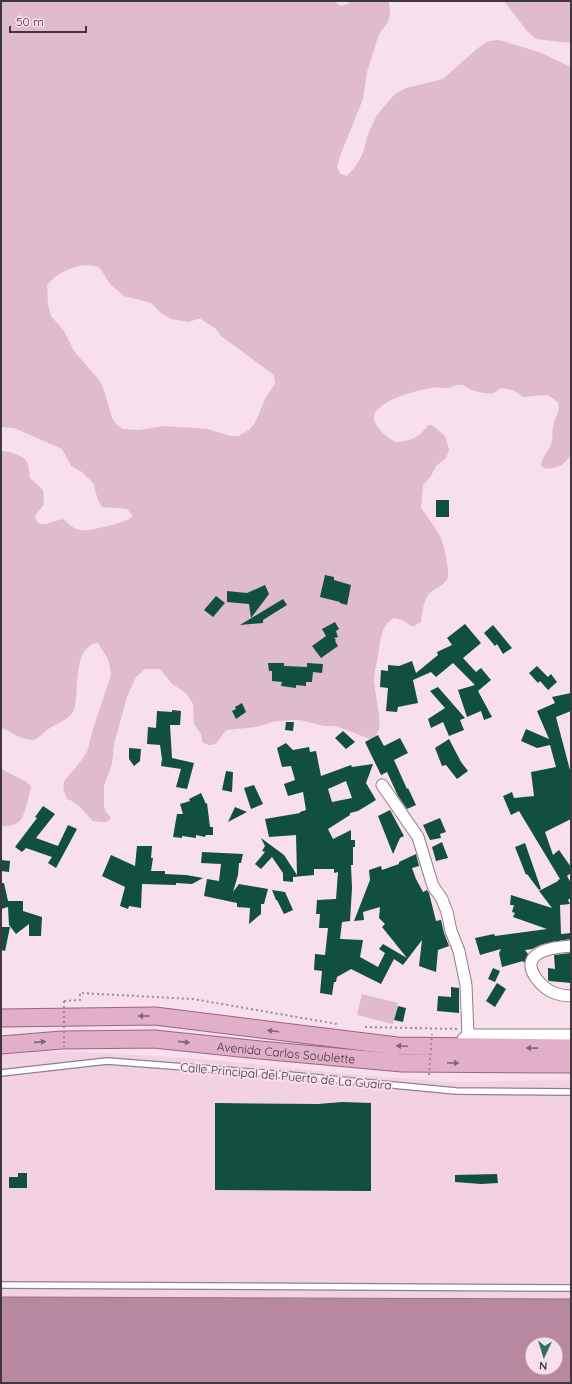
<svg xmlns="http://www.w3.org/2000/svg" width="572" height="1384" viewBox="0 0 572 1384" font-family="Quicksand,sans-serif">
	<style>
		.built { fill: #f2d2e2 }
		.green { fill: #debbcd; fill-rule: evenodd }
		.water { fill: #b788a0; stroke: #937082; fill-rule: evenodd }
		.building { fill: #114f3f; fill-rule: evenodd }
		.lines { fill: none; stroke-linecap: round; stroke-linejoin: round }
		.service-casing { stroke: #947e89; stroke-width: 8 }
		.minor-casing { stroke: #947e89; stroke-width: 13 }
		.primary-casing { stroke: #9c6382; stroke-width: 19 }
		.path { stroke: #9b8a93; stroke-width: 2; stroke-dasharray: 2 3; stroke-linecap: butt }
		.service { stroke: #fff; stroke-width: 5.5 }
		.minor { stroke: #fff; stroke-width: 11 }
		.primary { stroke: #e1afca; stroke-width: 17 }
		.path-bridge { stroke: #9b8a93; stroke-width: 2; stroke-dasharray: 2 3; stroke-linecap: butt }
		.oneway { fill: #806775 }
		.labels { text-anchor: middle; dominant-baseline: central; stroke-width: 4; stroke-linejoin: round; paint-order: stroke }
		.street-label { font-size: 12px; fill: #40373c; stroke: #f7dfeb }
	</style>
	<rect width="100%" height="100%" fill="#f7dfeb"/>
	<!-- built -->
	<polygon class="built" points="52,1051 124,1054 214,1060 335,1073 449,1082 571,1080 571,1299 1,1297 1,1055"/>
	<!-- green -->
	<g class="green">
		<path d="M1 1H334L341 6 347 4 352 1H389L390 15 388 22 380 33 377 40 367 72 363 99 342 151 337 166 340 174 347 176 355 167 363 153 368 134 377 115 395 94 406 88 443 79 478 48 489 41 499 40 539 52 571 67V454C566 465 555 470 543 468L541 465C542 457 548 452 551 445 553 439 552 432 553 426 555 417 561 411 558 402L547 395 523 397 513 390 501 388C499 389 496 392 493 393 488 394 477 392 472 390 467 388 464 384 458 385 455 385 452 387 449 388 443 388 437 387 431 388 418 390 370 402 374 420 377 430 387 437 395 442 411 441 419 438 428 425H432L445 436 449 450 446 458 436 466 431 476 423 485 421 508C428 517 433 525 439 534 443 540 451 573 447 579 445 584 440 586 435 589 423 596 423 609 421 622L414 626H411L402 620 394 618C380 626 380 643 378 657 376 665 374 673 374 681 375 694 381 717 379 728 378 733 375 737 370 739L336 726H324L300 720 276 721 256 727 226 730C219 738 216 751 202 742L201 734 194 724 193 704 186 693 172 684 161 670 157 669H145L136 677 127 697 114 744 112 764 104 786V806L106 812 111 818C107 824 100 822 93 821 85 813 78 802 67 799 64 792 62 787 65 780L81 761 87 752 93 729 111 675 109 661 98 643C71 646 80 695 74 710 69 720 55 724 47 730 38 737 37 743 23 738 15 736 9 730 1 728V451L10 452 24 458 28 464 30 478 43 490 44 504 35 516 36 520 39 524H46L62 519C68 522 72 529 80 530 88 532 129 522 133 516L127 509 102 507 98 500 93 483 82 472 71 466 62 449 14 428 1 427ZM83 265 95 266 100 268 110 284 124 296 151 303 161 313 171 319 189 322 197 319H201L216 329 221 336 270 372 274 376 275 384 266 397 255 423 249 430 238 436H231L207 429 165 426 139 430 123 429 117 425 112 418 104 390 99 380 74 351 64 331 51 316 48 305 47 285C57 273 69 268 83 265Z"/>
		<polygon points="504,1 571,1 571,43 536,39 527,31"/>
		<path d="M1 768C11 776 22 777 31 786 30 793 25 813 22 818 18 825 8 827 1 826Z"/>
		<polygon points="362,994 398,1003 393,1024 357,1015"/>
	</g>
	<!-- water -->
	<path class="water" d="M1 1297 571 1299V1383H1ZM532 1344H556V1368H532Z"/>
	<!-- building -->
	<g class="building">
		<rect x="436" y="500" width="13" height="17"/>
		<polygon points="325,575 334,577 334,580 351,585 347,605 340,603 340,602 320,597"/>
		<polygon points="265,585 269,594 251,618 249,604 227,602 227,591 247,593"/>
		<polygon points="216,596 225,603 213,617 204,610"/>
		<polygon points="283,599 287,605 263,620 263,623 240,625"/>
		<polygon points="335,622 339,629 336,631 338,637 334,638 336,640 335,641 338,646 321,658 312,646 326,636 322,629"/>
		<polygon points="465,624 481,643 463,658 476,672 481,668 491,680 478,691 492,717 484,720 481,711 467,717 458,690 475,685 453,663 436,677 431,672 413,680 418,703 398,707 397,712 386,711 388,688 380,687 381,670 388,671 388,665 399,666 412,661 416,673 438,655 437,652 452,645 447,638"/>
		<polygon points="493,625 512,648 503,654 497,644 495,646 484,633"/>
		<polygon points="268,663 284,663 284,666 307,667 307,663 323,664 322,673 313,672 312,682 306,682 306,686 296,685 296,688 281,686 282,682 272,681 272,671 269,671"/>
		<polygon points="537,666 548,677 551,674 557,682 548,690 540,681 538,683 529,673"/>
		<polygon points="438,687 465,718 460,720 464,730 449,736 443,722 431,728 428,719 445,708 430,691"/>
		<polygon points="571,693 571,711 556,717 571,774 571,819 545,832 553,855 559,850 571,867 571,873 567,876 571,883 571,898 568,900 570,904 560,905 561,934 571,933 571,939 551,942 540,945 532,949 525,950 528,954 524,963 523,961 502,967 499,953 501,949 480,955 475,938 494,934 495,936 547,929 513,917 515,913 512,912 514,905 510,905 511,895 552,908 539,891 558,881 558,880 560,879 519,811 511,815 503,796 512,792 514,798 534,796 531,772 556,767 550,745 537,748 521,741 526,729 549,739 537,711 555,703 552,697"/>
		<polygon points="242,703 246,712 236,719 232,711 236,709 235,707"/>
		<polygon points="172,710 181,711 180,725 170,725 172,758 194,763 187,789 176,787 181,769 161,766 162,759 160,745 147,744 148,727 156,728 157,711 172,712"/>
		<polygon points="286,722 294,722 293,731 285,730"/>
		<polygon points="343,731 355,742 346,749 335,738"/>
		<polygon points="378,735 384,746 400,738 408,753 394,760 407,789 408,788 416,805 407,809 398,796 387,772 381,775 365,742"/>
		<polygon points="449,739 461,762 468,771 457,779 446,765 442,766 435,748"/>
		<path d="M286 743 293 750 309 747 310 752 316 751 321 776 351 765 352 767 373 764 366 783 376 800 358 811 350 813V815L328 829 333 839 351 830V840H355V847H353V865H351L352 888 350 921 342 922 340 939 363 940 360 957 378 967 385 953 379 949 383 944 407 958 382 927 385 924 379 918 380 907 363 912 364 920 354 921 370 880 369 870 381 866 382 870 399 864V862L416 854 419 866 412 868 416 879 423 892 427 890 429 893 436 921 441 920 444 933 449 946 438 950 436 972 419 966 422 940 403 965 394 959 381 984 351 969 337 977 336 982H334L332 995 320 993 322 971 314 970 315 954 325 955 328 928H319L320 914H316L317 900 336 899 338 872 334 873V869H314V875L293 877V882L283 881V873L272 857 261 869 255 864 265 852 262 851 265 846 261 838 284 855 297 875 296 835 269 837 265 819 300 813V812L306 810 303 792 288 796 284 784 295 780 291 766 282 767 277 748ZM346 781 352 798 332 802 328 789Z"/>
		<polygon points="129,748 141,749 140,761 134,766 129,759"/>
		<polygon points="226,771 233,772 232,792 222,790"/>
		<polygon points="254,785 263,804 251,809 244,788"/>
		<polygon points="201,793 206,804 207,803 210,827 213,827 213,835 206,835 205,837 196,835 196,838 182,836 182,838 173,837 177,814 183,814 180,804 190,801 189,799"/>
		<polygon points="43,806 55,814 36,838 58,846 68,825 77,829 56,868 48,863 52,857 26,848 22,852 15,847 37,818 35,817"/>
		<polygon points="235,807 247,812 228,822"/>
		<polygon points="390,810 404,836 400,838 393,854 378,816"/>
		<polygon points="440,818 446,832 440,834 441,838 430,840 423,825"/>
		<polygon points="442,842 448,858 436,861 432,847"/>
		<polygon points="525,843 541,889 539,890 527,874 526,875 515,847"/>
		<polygon points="137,846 152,846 151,858 153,858 151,871 165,871 165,874 186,875 203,878 192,884 176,883 176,885 142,884 141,908 129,906 128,909 120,906 125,887 102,876 111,855 135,866"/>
		<polygon points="202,852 243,854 241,863 239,863 238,875 233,892 239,884 268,889 264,904 261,904 261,914 249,924 250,908 237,907 237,903 204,896 207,879 219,881 221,864 201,863"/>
		<polygon points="1,860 10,861 9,872 1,871"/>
		<polygon points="1,883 4,883 8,901 23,901 23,911 42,917 41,936 29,936 29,924 16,934 9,925 8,907 1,909"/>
		<polygon points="272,890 285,892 293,910 284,914 277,900 276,900"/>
		<polygon points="1,927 10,927 5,951 1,950"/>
		<polygon points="571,953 571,983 549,981 548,980 548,968 555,969 554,955"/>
		<polygon points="493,968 500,971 495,982 488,979"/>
		<polygon points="497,983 506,989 495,1007 486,1001"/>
		<polygon points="451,987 459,988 459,1013 437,1011 438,996 451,997"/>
		<polygon points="398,1006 406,1008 403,1022 394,1020"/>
		<polygon points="342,1102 371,1103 371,1191 215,1190 215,1103 318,1104"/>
		<polygon points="18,1173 27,1173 27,1188 9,1188 9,1177 18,1177"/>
		<polygon points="497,1174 498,1183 481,1184 455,1182 455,1175"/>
	</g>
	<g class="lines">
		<!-- service casing -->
		<g class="service-casing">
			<g id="service">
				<polyline points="1,1073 107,1061 288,1075 456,1091 571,1092"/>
				<polyline points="1,1285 571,1288"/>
			</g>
		</g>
		<!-- minor casing -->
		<g class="minor-casing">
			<g id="minor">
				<polyline points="382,785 418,837 433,886 442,899 447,912 451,931 459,951 466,985 468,1035"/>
				<path d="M571 946C560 947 544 948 535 956 523 967 540 985 550 991 556 994 564 996 571 996"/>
				<polyline points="463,1039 468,1035 571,1035"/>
			</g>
		</g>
		<!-- primary casing -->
		<g class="primary-casing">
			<g id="primary">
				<polyline points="1,1018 155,1016 397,1046 571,1048"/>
				<path id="s1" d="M1 1045 62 1040 154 1039 260 1050 402 1063 571 1064"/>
			</g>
		</g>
		<!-- path -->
		<g class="path">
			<polyline points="64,1001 80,1000 80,993 193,999 337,1024"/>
			<polyline points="365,1027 458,1029"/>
		</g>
		<!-- service -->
		<use href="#service" class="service"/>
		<!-- minor -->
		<use href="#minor" class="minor"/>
		<!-- primary -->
		<use href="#primary" class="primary"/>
		<!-- path-bridge -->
		<g class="path-bridge">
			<polyline points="64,1001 64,1047"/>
			<polyline points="429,1075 432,1034"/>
		</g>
	</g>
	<!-- one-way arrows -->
	<defs><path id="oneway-solid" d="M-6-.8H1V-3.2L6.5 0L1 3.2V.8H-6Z"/></defs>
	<g class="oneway">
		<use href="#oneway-solid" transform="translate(144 1016) rotate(180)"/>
		<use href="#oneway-solid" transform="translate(273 1031) rotate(-173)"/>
		<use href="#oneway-solid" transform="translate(40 1042) rotate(-4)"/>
		<use href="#oneway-solid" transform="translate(184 1042) rotate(6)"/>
		<use href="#oneway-solid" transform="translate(402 1046) rotate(-178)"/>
		<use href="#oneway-solid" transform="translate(532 1048) rotate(-179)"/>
		<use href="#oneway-solid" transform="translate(453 1063)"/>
	</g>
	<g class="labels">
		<!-- street labels -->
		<g class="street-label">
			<text stroke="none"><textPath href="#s1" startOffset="286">Avenida Carlos Soublette</textPath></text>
			<text transform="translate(286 1076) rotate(5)">Calle Principal del Puerto de La Guaira</text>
		</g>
	</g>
	<!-- border -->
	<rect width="572" height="1384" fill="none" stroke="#40373c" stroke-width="4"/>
	<!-- north arrow -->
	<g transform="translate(544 1356) rotate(184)"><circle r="19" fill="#f7dfeb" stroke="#ae9ca5"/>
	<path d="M0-3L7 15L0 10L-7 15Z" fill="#2f6e5b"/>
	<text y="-6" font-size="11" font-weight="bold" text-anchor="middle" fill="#40373c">N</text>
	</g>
	<!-- scale -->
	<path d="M10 26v6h76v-6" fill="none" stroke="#40373c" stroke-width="2"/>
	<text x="16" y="26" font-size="12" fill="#40373c" stroke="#f7dfeb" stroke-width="3" paint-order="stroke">50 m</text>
</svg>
